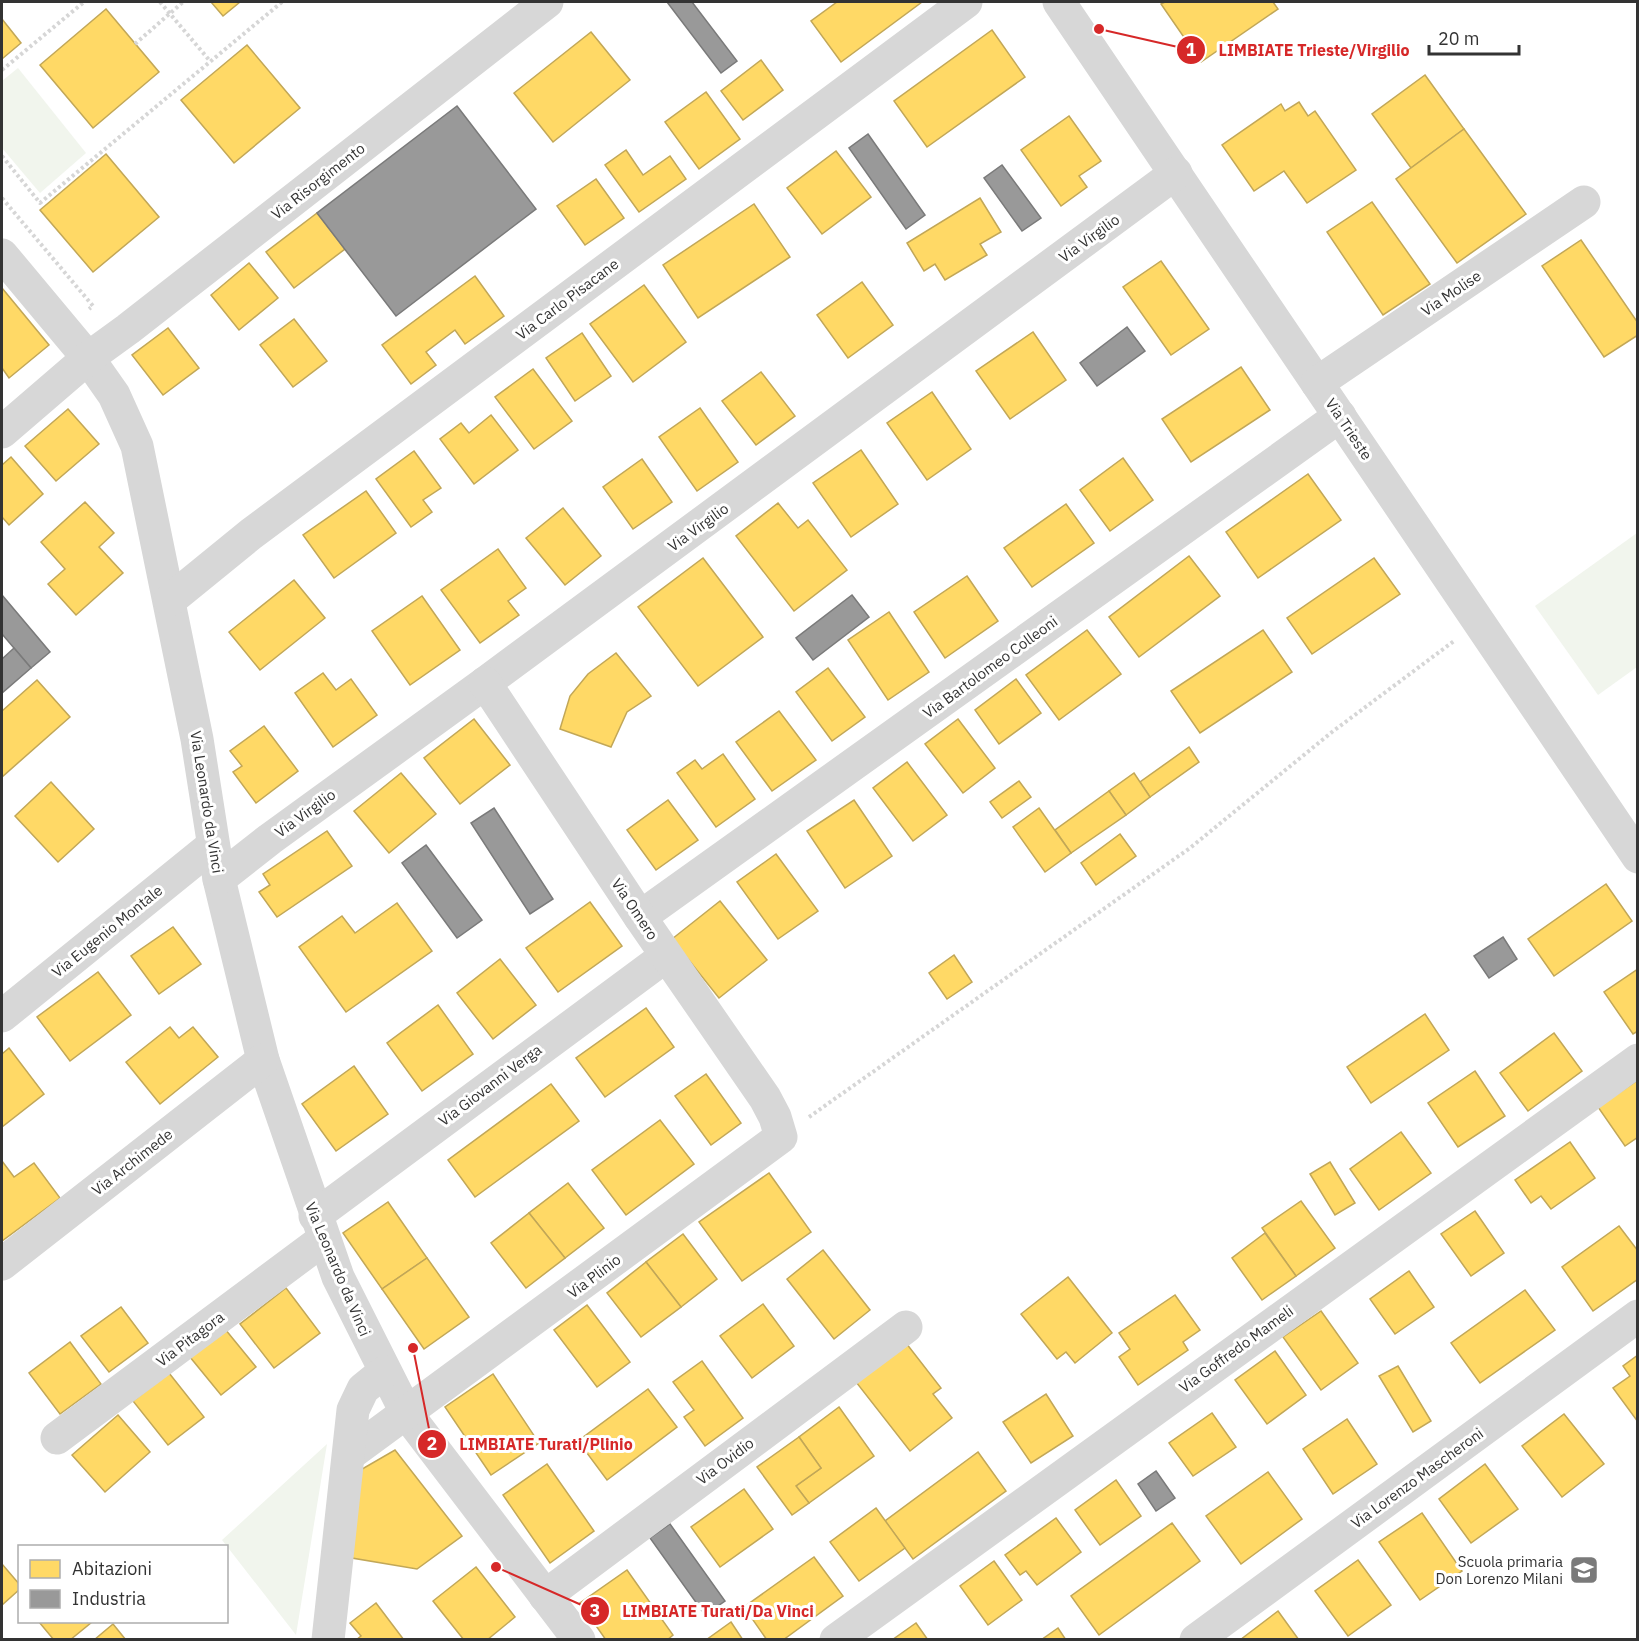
<svg xmlns="http://www.w3.org/2000/svg" width="1639" height="1641" viewBox="0 0 1639 1641" font-family="'IBM Plex Sans',sans-serif">
	<style>
		.green { fill: #f1f5ed }
		.homes { fill: #ffd966; stroke: #c2a757; stroke-width: 1.5 }
		.industry { fill: #999; stroke: #7a7a7a; stroke-width: 1.5 }
		.lines { fill: none; stroke-linecap: round; stroke-linejoin: round }
		.path { stroke: #d6d6d6; stroke-width: 4; stroke-dasharray: 3 3; stroke-linecap: butt }
		.street { stroke: #d7d7d7; stroke-width: 33 }
		.labels { text-anchor: middle; dominant-baseline: central; stroke-width: 6; stroke-linejoin: round; paint-order: stroke }
		.street-label { font-size: 15px; fill: #333; stroke: #fff }
		.poi-label { font-size: 15px; fill: #333; stroke: #fff; text-anchor: end }
		.leader { fill: none; stroke: #d62828; stroke-width: 2 }
		.callout-dot { fill: #d62828; stroke: #fff; stroke-width: 2 }
		.mark-label { font-size: 18px; text-anchor: middle; font-weight: bold; fill: #fff }
		.callout-label { font-size: 16px; text-anchor: middle; font-weight: bold; fill: #d62828; stroke: #fff; stroke-width: 6; stroke-linejoin: round; paint-order: stroke }
	</style>
	<rect width="100%" height="100%" fill="#fff"/>
	<!-- green -->
	<g class="green">
		<polygon points="18,68 86,153 40,193 2,148 2,81"/>
		<polygon points="1637,533 1637,667 1598,695 1535,606"/>
		<polygon points="327,1444 296,1635 222,1540"/>
	</g>
	<!-- homes -->
	<g class="homes">
		<polygon points="211,2 240,2 223,16"/>
		<polygon points="837,2 922,2 841,62 811,21"/>
		<polygon points="1165,2 1273,2 1278,9 1201,62 1161,4"/>
		<polygon points="106,9 159,72 93,128 40,65"/>
		<polygon points="2,19 21,43 2,59"/>
		<polygon points="992,30 1025,77 927,147 894,101"/>
		<polygon points="591,32 630,80 553,142 514,93"/>
		<polygon points="247,45 300,108 234,163 181,100"/>
		<polygon points="761,60 783,90 743,120 721,91"/>
		<polygon points="1425,75 1464,129 1411,168 1372,114"/>
		<polygon points="706,92 740,139 699,169 665,122"/>
		<polygon points="1299,102 1308,116 1315,111 1356,170 1307,203 1284,171 1254,191 1222,145 1281,104 1285,111"/>
		<polygon points="1069,116 1101,161 1079,176 1087,187 1061,206 1021,150"/>
		<polygon points="1464,129 1526,214 1457,263 1396,179"/>
		<polygon points="626,150 643,175 670,156 686,179 639,212 605,165"/>
		<polygon points="836,151 871,197 822,234 787,188"/>
		<polygon points="106,154 159,217 93,272 40,210"/>
		<polygon points="596,179 624,218 585,245 557,206"/>
		<polygon points="980,198 1001,232 980,244 987,255 945,280 935,264 924,271 907,243"/>
		<polygon points="1372,202 1430,284 1383,315 1327,232"/>
		<polygon points="754,204 790,257 698,318 663,265"/>
		<polygon points="317,213 345,249 294,288 266,252"/>
		<polygon points="1581,240 1638,323 1638,335 1604,357 1542,266"/>
		<polygon points="1161,261 1209,329 1171,355 1123,287"/>
		<polygon points="249,263 278,298 239,330 211,295"/>
		<polygon points="475,276 504,316 465,344 455,330 426,352 436,365 411,384 382,345"/>
		<polygon points="862,282 893,325 848,358 817,315"/>
		<polygon points="644,285 686,342 633,382 590,324"/>
		<polygon points="2,288 49,345 9,378 2,368"/>
		<polygon points="294,319 327,361 293,387 260,345"/>
		<polygon points="168,328 199,368 163,395 132,355"/>
		<polygon points="1033,332 1066,380 1010,419 976,371"/>
		<polygon points="582,333 611,376 575,401 546,358"/>
		<polygon points="1241,367 1270,410 1191,462 1162,419"/>
		<polygon points="533,369 572,421 534,449 495,397"/>
		<polygon points="761,372 795,416 756,445 722,401"/>
		<polygon points="932,392 971,449 927,480 887,423"/>
		<polygon points="700,408 738,462 697,491 659,437"/>
		<polygon points="68,409 99,444 56,481 25,446"/>
		<polygon points="491,415 518,450 474,484 440,439 461,423 469,433"/>
		<polygon points="861,450 898,504 851,537 813,483"/>
		<polygon points="414,451 441,488 423,500 432,512 411,527 376,479"/>
		<polygon points="11,457 43,494 9,525 2,517 2,465"/>
		<polygon points="1123,458 1153,500 1110,531 1080,490"/>
		<polygon points="642,459 672,502 633,529 603,487"/>
		<polygon points="1308,474 1341,520 1258,578 1226,532"/>
		<polygon points="366,491 396,533 334,578 303,535"/>
		<polygon points="85,502 114,533 99,547 123,573 76,615 48,584 65,569 41,542"/>
		<polygon points="778,503 798,528 808,520 847,570 794,611 736,536"/>
		<polygon points="1066,504 1094,543 1032,587 1004,548"/>
		<polygon points="563,508 601,556 565,585 526,538"/>
		<polygon points="498,549 526,588 508,601 519,615 480,643 441,590"/>
		<polygon points="1189,556 1220,596 1139,657 1109,617"/>
		<polygon points="703,558 763,637 698,686 638,607"/>
		<polygon points="1374,558 1400,594 1312,654 1287,618"/>
		<polygon points="967,576 998,621 945,658 914,612"/>
		<polygon points="294,580 325,618 260,670 229,632"/>
		<polygon points="422,596 460,650 410,685 372,631"/>
		<polygon points="889,612 929,672 888,700 848,640"/>
		<polygon points="1087,630 1121,674 1059,720 1026,675"/>
		<polygon points="1263,630 1292,672 1200,733 1171,691"/>
		<polygon points="616,653 651,696 627,712 611,747 560,729 570,696 588,674"/>
		<polygon points="828,668 865,717 832,741 796,692"/>
		<polygon points="323,673 336,690 351,679 377,715 333,747 295,693"/>
		<polygon points="1016,679 1041,713 999,744 975,710"/>
		<polygon points="37,680 70,717 2,777 2,711"/>
		<polygon points="779,711 816,760 772,791 736,742"/>
		<polygon points="474,719 510,765 460,804 424,758"/>
		<polygon points="958,719 995,768 963,793 925,744"/>
		<polygon points="264,726 298,771 256,803 233,772 242,766 230,751"/>
		<polygon points="1189,747 1199,762 1150,797 1140,782"/>
		<polygon points="723,754 755,799 716,827 677,773 695,760 702,769"/>
		<polygon points="907,762 947,815 913,841 873,788"/>
		<polygon points="401,773 436,814 389,853 354,811"/>
		<polygon points="1134,773 1150,797 1126,815 1109,791"/>
		<polygon points="1019,781 1031,797 1002,818 990,802"/>
		<polygon points="51,782 94,829 58,862 15,816"/>
		<polygon points="1109,791 1126,815 1071,853 1055,830"/>
		<polygon points="668,800 698,840 656,870 627,830"/>
		<polygon points="854,800 892,856 845,888 807,831"/>
		<polygon points="1039,808 1071,853 1045,872 1013,827"/>
		<polygon points="327,831 352,866 277,917 259,892 270,885 263,874"/>
		<polygon points="1120,834 1136,856 1096,885 1081,863"/>
		<polygon points="776,854 818,911 778,939 737,882"/>
		<polygon points="1606,884 1632,921 1554,976 1528,939"/>
		<polygon points="720,901 767,960 719,998 672,939"/>
		<polygon points="590,902 622,946 558,992 526,948"/>
		<polygon points="397,903 432,951 346,1012 299,947 342,916 355,933"/>
		<polygon points="173,927 201,964 159,994 131,956"/>
		<polygon points="954,955 972,982 947,999 929,973"/>
		<polygon points="500,959 536,1005 493,1039 457,993"/>
		<polygon points="1638,969 1638,1031 1633,1034 1604,992"/>
		<polygon points="98,972 131,1015 70,1061 37,1017"/>
		<polygon points="438,1005 473,1054 422,1091 387,1043"/>
		<polygon points="646,1008 674,1047 605,1097 576,1058"/>
		<polygon points="1425,1014 1449,1050 1371,1103 1347,1067"/>
		<polygon points="170,1027 179,1038 193,1027 218,1057 160,1104 126,1062"/>
		<polygon points="1554,1033 1582,1071 1528,1111 1500,1073"/>
		<polygon points="9,1048 44,1094 2,1127 2,1054"/>
		<polygon points="354,1066 388,1114 336,1151 302,1104"/>
		<polygon points="1475,1071 1505,1116 1458,1147 1428,1103"/>
		<polygon points="706,1074 741,1123 711,1145 675,1096"/>
		<polygon points="1638,1080 1638,1137 1625,1146 1598,1107"/>
		<polygon points="551,1084 579,1121 475,1197 448,1160"/>
		<polygon points="660,1120 694,1164 626,1215 592,1170"/>
		<polygon points="1401,1132 1431,1173 1379,1210 1350,1169"/>
		<polygon points="1570,1142 1595,1178 1551,1209 1541,1196 1531,1203 1515,1180"/>
		<polygon points="2,1161 14,1177 34,1163 60,1198 2,1241"/>
		<polygon points="1330,1162 1355,1203 1335,1215 1310,1174"/>
		<polygon points="769,1173 811,1232 742,1281 699,1222"/>
		<polygon points="568,1183 604,1228 565,1258 529,1213"/>
		<polygon points="1301,1201 1335,1248 1296,1276 1262,1228"/>
		<polygon points="388,1202 427,1258 382,1289 343,1233"/>
		<polygon points="1475,1211 1504,1253 1471,1276 1441,1234"/>
		<polygon points="529,1213 565,1258 526,1288 491,1243"/>
		<polygon points="1619,1226 1638,1251 1638,1279 1593,1311 1562,1267"/>
		<polygon points="1265,1233 1296,1276 1262,1300 1232,1258"/>
		<polygon points="683,1234 717,1279 681,1307 646,1262"/>
		<polygon points="823,1250 870,1310 834,1339 787,1279"/>
		<polygon points="427,1258 469,1317 424,1349 382,1289"/>
		<polygon points="646,1262 681,1307 641,1337 607,1293"/>
		<polygon points="1409,1271 1434,1307 1395,1334 1370,1299"/>
		<polygon points="1068,1277 1112,1333 1075,1363 1066,1352 1057,1359 1021,1314"/>
		<polygon points="286,1288 320,1333 274,1368 240,1324"/>
		<polygon points="1525,1290 1555,1330 1480,1383 1451,1343"/>
		<polygon points="1175,1295 1200,1330 1183,1342 1188,1350 1138,1385 1119,1357 1130,1349 1119,1333"/>
		<polygon points="763,1304 794,1346 752,1378 720,1336"/>
		<polygon points="587,1305 630,1362 597,1387 554,1330"/>
		<polygon points="121,1307 148,1343 109,1372 81,1336"/>
		<polygon points="1321,1311 1358,1363 1321,1390 1283,1337"/>
		<polygon points="225,1329 256,1367 221,1395 190,1357"/>
		<polygon points="70,1342 101,1384 60,1414 29,1373"/>
		<polygon points="906,1343 941,1388 933,1394 952,1418 910,1451 856,1382"/>
		<polygon points="1275,1351 1306,1395 1267,1424 1235,1380"/>
		<polygon points="1638,1355 1638,1422 1613,1388 1630,1376 1623,1366"/>
		<polygon points="702,1361 743,1418 705,1446 684,1417 694,1410 673,1382"/>
		<polygon points="1398,1366 1431,1421 1413,1432 1379,1376"/>
		<polygon points="169,1373 204,1417 168,1445 133,1401"/>
		<polygon points="493,1374 539,1443 491,1475 445,1407"/>
		<polygon points="648,1389 677,1427 607,1480 578,1441"/>
		<polygon points="1046,1394 1073,1436 1031,1463 1003,1422"/>
		<polygon points="839,1407 874,1456 809,1503 796,1486 821,1468 799,1437"/>
		<polygon points="1212,1413 1236,1447 1193,1476 1169,1443"/>
		<polygon points="1564,1414 1604,1464 1562,1497 1522,1446"/>
		<polygon points="118,1415 150,1452 105,1492 72,1455"/>
		<polygon points="1347,1419 1377,1464 1333,1494 1303,1449"/>
		<polygon points="799,1437 821,1468 796,1486 809,1503 792,1515 757,1467"/>
		<polygon points="395,1450 462,1536 417,1569 352,1558 357,1472"/>
		<polygon points="978,1452 1006,1491 913,1559 885,1521"/>
		<polygon points="547,1464 594,1531 550,1563 503,1495"/>
		<polygon points="1485,1464 1518,1509 1471,1543 1439,1499"/>
		<polygon points="1268,1472 1302,1519 1241,1564 1206,1516"/>
		<polygon points="1116,1480 1141,1516 1100,1545 1075,1510"/>
		<polygon points="744,1489 773,1529 720,1567 691,1527"/>
		<polygon points="876,1508 905,1548 859,1581 830,1542"/>
		<polygon points="1422,1513 1462,1571 1420,1600 1379,1542"/>
		<polygon points="1056,1518 1081,1552 1037,1585 1026,1571 1020,1575 1005,1555"/>
		<polygon points="1172,1523 1200,1561 1099,1635 1071,1596"/>
		<polygon points="814,1557 843,1596 783,1640 767,1640 744,1607"/>
		<polygon points="1358,1560 1391,1605 1348,1636 1315,1591"/>
		<polygon points="994,1561 1022,1600 988,1625 960,1586"/>
		<polygon points="2,1564 20,1585 20,1589 2,1605"/>
		<polygon points="476,1567 515,1617 487,1640 464,1640 433,1601"/>
		<polygon points="627,1570 673,1635 667,1640 606,1640 580,1603"/>
		<polygon points="376,1603 404,1640 356,1640 361,1636 350,1623"/>
		<polygon points="1278,1611 1299,1640 1240,1640"/>
		<polygon points="39,1622 92,1622 70,1640 54,1640"/>
		<polygon points="731,1622 743,1640 706,1640"/>
		<polygon points="916,1623 928,1640 892,1640"/>
		<polygon points="113,1624 126,1640 94,1640"/>
		<polygon points="1058,1628 1066,1640 1041,1640"/>
	</g>
	<!-- industry -->
	<g class="industry">
		<polygon points="667,2 692,2 737,61 721,73"/>
		<polygon points="457,106 536,209 396,316 317,213"/>
		<polygon points="868,134 925,215 906,229 849,148"/>
		<polygon points="1002,165 1041,218 1022,231 984,178"/>
		<polygon points="1127,327 1145,351 1097,386 1080,363"/>
		<polygon points="2,595 50,652 31,668 2,634"/>
		<polygon points="852,595 869,617 813,660 796,638"/>
		<polygon points="14,648 31,668 2,693 2,659"/>
		<polygon points="494,808 553,899 530,914 471,823"/>
		<polygon points="426,845 482,920 457,938 402,863"/>
		<polygon points="1503,937 1517,959 1489,978 1474,956"/>
		<polygon points="1156,1471 1175,1498 1156,1511 1138,1484"/>
		<polygon points="670,1524 725,1601 705,1615 650,1538"/>
	</g>
	<g class="lines">
		<!-- path -->
		<g class="path">
			<polyline points="160,2 210,61"/>
			<polyline points="135,44 183,2"/>
			<polyline points="2,70 84,2"/>
			<polyline points="2,156 40,203 282,2"/>
			<polyline points="2,198 93,306 89,309"/>
			<polyline points="809,1117 1190,848 1332,732 1454,641"/>
		</g>
		<!-- street -->
		<g class="street">
			<polyline points="1059,2 1638,857"/>
			<polyline points="2,255 88,358 114,395 137,446 197,739 219,879 263,1060 338,1277 407,1414 579,1640"/>
			<polyline points="1317,383 1584,202"/>
			<polyline points="2,432 88,358 128,329 547,2"/>
			<polyline points="170,600 251,534 966,2"/>
			<polyline points="219,879 270,839 485,683 1176,173"/>
			<polyline points="640,917 1340,416"/>
			<polyline points="2,1016 212,846"/>
			<polyline points="315,1216 666,956"/>
			<polyline points="2,1264 263,1060"/>
			<polyline points="57,1438 324,1239"/>
			<polyline points="350,1454 781,1137 775,1117 765,1098 640,917 485,683"/>
			<polyline points="545,1596 906,1327"/>
			<polyline points="328,1640 353,1410 363,1389 384,1372"/>
			<polyline points="836,1640 1638,1060"/>
			<polyline points="1196,1640 1638,1316"/>
		</g>
	</g>
	<!-- icons -->
	<defs>
		<g id="school-square" transform="scale(1.5)"><rect x="-9" y="-9" width="18" height="18" rx="4" fill="#7a7a7a" stroke="#fff"/><path d="M0-5L7-2L0 1L-7-2ZM-4 1L0 2.5L4 1V4Q0 6-4 4Z" fill="#fff"/></g>
	</defs>
	<g fill-rule="evenodd">
		<use href="#school-square" x="1584" y="1570"/>
	</g>
	<g class="labels">
		<!-- street labels -->
		<g class="street-label">
			<text transform="translate(318 181) rotate(-38)">Via Risorgimento</text>
			<text transform="translate(1089 238) rotate(-36)">Via Virgilio</text>
			<text transform="translate(1451 293) rotate(-34)">Via Molise</text>
			<text transform="translate(567 299) rotate(-37)">Via Carlo Pisacane</text>
			<text transform="translate(1349 429) rotate(56)">Via Trieste</text>
			<text transform="translate(698 527) rotate(-36)">Via Virgilio</text>
			<text transform="translate(990 667) rotate(-36)">Via Bartolomeo Colleoni</text>
			<text transform="translate(207 802) rotate(81)">Via Leonardo da Vinci</text>
			<text transform="translate(305 813) rotate(-36)">Via Virgilio</text>
			<text transform="translate(635 909) rotate(56)">Via Omero</text>
			<text transform="translate(107 931) rotate(-39)">Via Eugenio Montale</text>
			<text transform="translate(490 1085) rotate(-37)">Via Giovanni Verga</text>
			<text transform="translate(132 1162) rotate(-38)">Via Archimede</text>
			<text transform="translate(338 1269) rotate(67)">Via Leonardo da Vinci</text>
			<text transform="translate(594 1276) rotate(-37)">Via Plinio</text>
			<text transform="translate(190 1339) rotate(-37)">Via Pitagora</text>
			<text transform="translate(1236 1349) rotate(-36)">Via Goffredo Mameli</text>
			<text transform="translate(725 1461) rotate(-37)">Via Ovidio</text>
			<text transform="translate(1417 1478) rotate(-36)">Via Lorenzo Mascheroni</text>
		</g>
		<!-- poi labels -->
		<g class="poi-label">
			<text x="1563" y="1561">Scuola primaria<tspan x="1563" dy="17">Don Lorenzo Milani</tspan></text>
		</g>
	</g>
	<!-- callouts -->
	<path class="leader" d="M1099 29L1191 50M413 1348L432 1444M496 1567L595 1611"/>
	<g class="callout-dot">
		<circle cx="1099" cy="29" r="6"/>
		<circle cx="413" cy="1348" r="6"/>
		<circle cx="496" cy="1567" r="6"/>
		<circle cx="1191" cy="50" r="15"/>
		<circle cx="432" cy="1444" r="15"/>
		<circle cx="595" cy="1611" r="15"/>
	</g>
	<g class="mark-label">
		<text x="1191" y="56">1</text>
		<text x="432" y="1450">2</text>
		<text x="595" y="1617">3</text>
	</g>
	<g class="callout-label">
		<text x="1314" y="56">LIMBIATE Trieste/Virgilio</text>
		<text x="546" y="1450">LIMBIATE Turati/Plinio</text>
		<text x="718" y="1617">LIMBIATE Turati/Da Vinci</text>
	</g>
	<!-- border -->
	<rect width="1639" height="1641" fill="none" stroke="#333333" stroke-width="6"/>
	<!-- legend -->
	<rect x="18" y="1545" width="210" height="78" fill="#ffffff" stroke="#adadad" stroke-width="1.5"/>
	<rect x="30" y="1560" width="30" height="18" fill="#ffd966" stroke="#adadad" stroke-width="1.5"/>
	<text x="72" y="1575" font-size="18" fill="#333333">Abitazioni</text>
	<rect x="30" y="1590" width="30" height="18" fill="#999999" stroke="#adadad" stroke-width="1.5"/>
	<text x="72" y="1605" font-size="18" fill="#333333">Industria</text>
	<!-- scale -->
	<path d="M1429 45v9h90v-9" fill="none" stroke="#333333" stroke-width="3"/>
	<text x="1438" y="45" font-size="18" fill="#333333" stroke="#ffffff" stroke-width="4.5" paint-order="stroke">20 m</text>
</svg>
